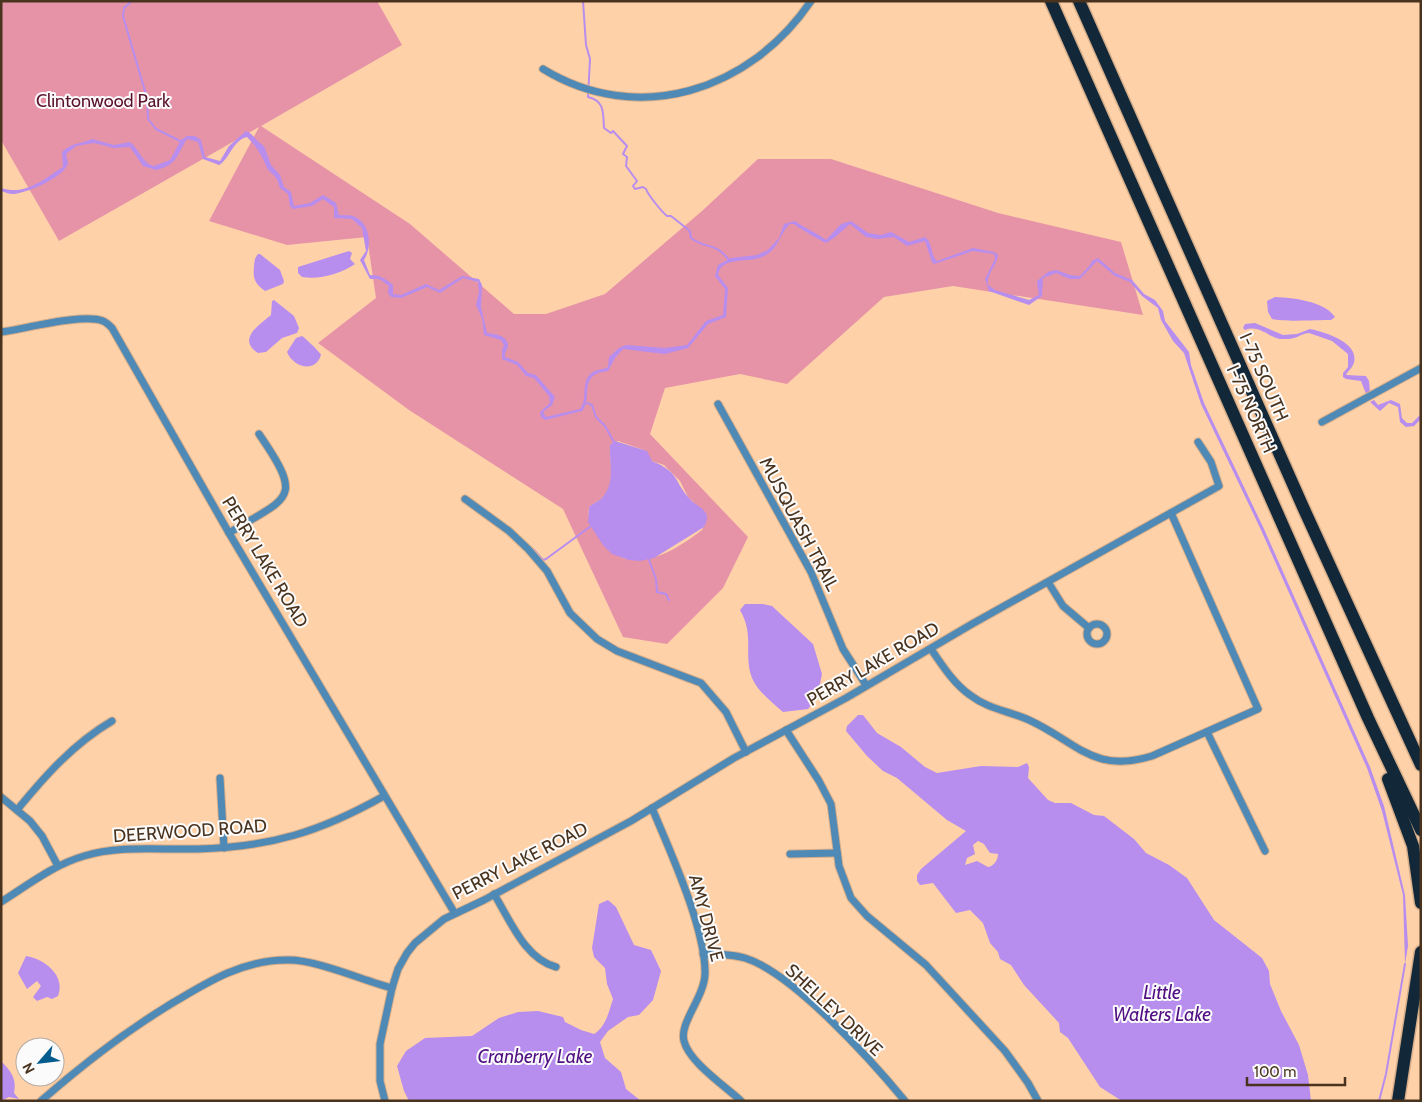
<svg xmlns="http://www.w3.org/2000/svg" width="1422" height="1102" viewBox="0 0 1422 1102" font-family="Cabin,sans-serif">
	<style>
		.green { fill: #e693a8; fill-rule: evenodd }
		.water { fill: #b78dee; fill-rule: evenodd }
		.lines { fill: none; stroke-linecap: round; stroke-linejoin: round }
		.stream { stroke: #b78dee; stroke-width: 2 }
		.street-casing { stroke: #d6ae8a; stroke-width: 9 }
		.highway-casing { stroke: #d6ae8a; stroke-width: 15 }
		.street { stroke: #4f89b5; stroke-width: 7 }
		.highway { stroke: #122738; stroke-width: 12 }
		.labels { text-anchor: middle; dominant-baseline: central; stroke-width: 4; stroke-linejoin: round; paint-order: stroke }
		.park-label { font-size: 18px; fill: #5a132d; stroke: #fbfbfb }
		.street-label { font-size: 18px; fill: #49331e; stroke: #fbfbfb }
		.water-label { font-size: 19px; font-style: italic; fill: #500f83; stroke: #fbfbfb }
	</style>
	<rect width="100%" height="100%" fill="#fed1a9"/>
	<!-- green -->
	<path class="green" d="M1 1H377L402 45 261 126 410 224 514 314H546L605 294 702 211 758 159H831L998 213 1121 242 1143 315 953 286 884 297 787 384 740 374 665 388 650 434 748 537 723 588 667 644 623 637 563 509 409 410 318 343 376 298 367 237 287 245 209 221 259 127 59 241 1 140ZM618 441 644 450 652 461 664 465 680 481 688 497 706 514V522L702 530C670 555 623 581 598 534 591 522 587 523 589 507 593 503 598 502 602 498 617 482 609 464 610 445Z"/>
	<!-- water -->
	<g class="water">
		<path d="M246 131C254 134 255 141 264 146L271 165 280 175 284 187 291 192 294 206 310 203 323 195 336 203 339 215C344 216 350 214 355 217 371 224 372 248 364 260L370 275C380 275 384 278 393 285V294L401 295 426 284 439 290 462 276 479 279 482 285 481 307 487 333C494 334 507 335 508 345 508 350 504 352 505 357L518 362 528 373 536 375 555 397 552 405 543 412 546 417 580 409C589 397 579 382 593 372 598 369 603 370 608 367L609 357 619 348 626 345 665 348 687 345 706 321 723 315 725 289 715 276 718 265 731 258 757 255 768 250 779 238 784 224 795 221C804 228 816 232 826 240L841 224 851 221 868 233 881 235 891 232 909 242 925 237C933 243 930 255 937 261L973 248 994 252 998 255C997 266 986 274 988 285L995 290 1029 300 1039 295 1037 281 1048 272 1056 270 1070 275 1080 276 1090 265 1092 261 1098 258 1115 273 1132 280 1144 294 1155 300 1163 311 1165 321 1189 352 1191 365 1204 403 1264 529 1370 767 1384 806 1405 895 1408 946 1405 964 1403 895 1382 811 1367 768 1261 530 1201 404 1184 353 1173 341 1161 320 1158 308 1142 296 1130 282 1115 276 1097 261 1080 279H1070L1056 273 1043 278 1042 296 1029 305 989 291 985 279 995 259 994 254 973 251 934 264 932 262 925 241 907 246 894 237 877 239 866 237 850 224 834 238 826 243C821 241 797 227 794 224H790C779 234 779 250 762 257 748 263 721 256 718 275L728 288 726 317 708 324 688 348 665 354 623 349 615 358 608 371C604 372 600 372 596 374 581 382 592 400 582 411L545 420 541 417 540 412 550 403 549 396 534 378 526 376 517 365 502 359V350L504 345 501 340 484 335 482 318 476 305 479 292 478 282 463 278 440 293 427 287 401 298 391 297 388 293 389 286C379 279 383 279 370 279L360 260 366 251 362 228 352 219 334 218V207L323 199 312 206 293 209 290 206 288 194 280 188C276 172 270 175 266 166 262 155 256 146 247 137 233 140 229 160 219 165L203 159 198 142 187 139C177 154 178 165 156 170L143 166 130 147 114 148 94 143 76 146 66 154 68 163C65 177 27 193 13 194 9 194 5 192 1 191V188C26 196 44 179 63 167L62 152C75 141 79 145 92 139L114 145 130 142C139 149 143 164 154 166L170 160 181 140 187 136H195L201 140 205 157 220 161 229 146Z"/>
		<path d="M349 251 352 253 350 259 355 264C340 274 319 280 302 277L298 273V267Z"/>
		<path d="M258 254H260L280 270 284 281 283 284 265 291C254 283 253 278 254 266 255 260 254 259 258 254Z"/>
		<path d="M1275 297C1294 298 1324 301 1335 317L1331 320C1316 320 1285 322 1272 319L1268 312 1267 301Z"/>
		<path d="M274 300 294 316 299 328 297 333 282 338 266 352 258 353C237 339 258 326 271 315L272 301Z"/>
		<path d="M1255 323 1283 335 1297 334 1310 329C1324 332 1359 342 1354 362 1353 368 1348 370 1346 375L1366 376 1369 381 1370 392 1366 394 1361 381 1346 379 1343 377V373L1348 367V354L1332 341 1309 333C1299 334 1297 340 1282 339 1268 338 1260 324 1245 330L1243 328 1245 324Z"/>
		<path d="M302 336C304 337 320 352 321 355 315 374 293 367 287 352L296 338Z"/>
		<polygon points="1374,400 1378,405 1391,400 1400,404 1402,418 1407,423 1412,423 1421,414 1421,419 1414,426 1406,427 1400,422 1398,407 1389,403 1380,411 1370,402"/>
		<path d="M615 441 647 451 652 461C681 473 673 481 690 499 694 504 702 507 705 512 709 517 706 523 704 527L654 558 640 561 629 560 612 554 603 545 588 522 589 507C593 503 598 502 602 498 616 482 609 464 610 445Z"/>
		<path d="M745 604H763L772 606 813 644 822 674 817 698 808 709 783 712C772 702 758 692 752 678 743 654 755 636 740 610Z"/>
		<path d="M858 715H863L877 733 901 747 925 767 937 773 981 766 1018 767 1027 763 1029 767 1028 778 1048 800 1055 803H1071L1094 815 1104 816 1134 839 1146 853 1169 865 1187 878 1214 920 1262 958 1269 971 1270 984 1281 1011 1299 1045 1308 1075 1311 1101H1122L1100 1087 1068 1038 1060 1032 1059 1023 1024 985 1011 965 1000 959 998 952 990 943 983 923 970 910 956 913 933 883 920 885 917 881V875L921 869 966 831 947 820 897 778 883 771 867 756 846 731 847 726ZM978 841 984 844 990 853 998 854C998 860 994 866 988 867L977 861 965 865 967 858 975 854 973 845Z"/>
		<path d="M608 900 616 907 634 945 651 950 661 971 653 1000 639 1015 628 1017 608 1031 600 1042 605 1058 621 1072 626 1089 641 1101H409L404 1091 397 1066 406 1051 425 1038 472 1036 499 1018 518 1012 538 1011 563 1017 565 1022 581 1030 594 1034C606 1027 609 1011 613 999L607 984 605 968 594 957 592 948 599 904Z"/>
		<path d="M26 956C45 959 66 976 58 996L52 999 47 997 37 1001 33 997 41 986 37 981 27 989 18 973Z"/>
		<path d="M1 1061C11 1071 17 1079 14 1093L19 1099 9 1097 1 1101Z"/>
	</g>
	<g class="lines">
		<!-- stream -->
		<g class="stream">
			<polyline points="132,1 124,8 123,16 147,98 148,119 156,129 182,142"/>
			<path d="M583 1 586 45 590 59 588 97C605 101 603 113 604 128L611 133 613 131 627 146 623 154 627 157 626 166 637 181 633 186 635 189 643 187 646 189C648 195 662 212 667 216H671L690 231 691 238C707 250 714 241 729 260"/>
			<polyline points="587,403 592,405 596,417 605,426 614,442"/>
			<polyline points="533,549 543,560 546,559 591,526"/>
			<polyline points="649,560 656,579 657,592 666,594 669,600"/>
			<polyline points="1379,1101 1386,1074 1405,964"/>
		</g>
		<!-- street casing -->
		<g class="street-casing">
			<g id="street">
				<path d="M543 69C638 127 750 91 811 1"/>
				<path d="M1 332C24 329 84 313 103 321 106 322 110 326 112 328L229 533 454 912"/>
				<polyline points="718,404 811,572 843,649 866,685"/>
				<polyline points="1322,422 1421,368"/>
				<polyline points="465,499 509,531 528,549 547,571 570,613 597,639 617,651 701,683 726,712 746,752"/>
				<path d="M229 533C289 496 305 501 259 434"/>
				<polyline points="1048,582 1063,606 1089,628"/>
				<circle cx="1097" cy="634" r="10"/>
				<path d="M931 649C942 665 954 684 970 695 988 709 1009 711 1029 720 1077 742 1093 774 1152 756L1258 709 1171 513"/>
				<polyline points="786,730 819,781 831,804 839,866 851,898 867,916 926,965 1005,1051 1028,1083 1038,1101"/>
				<polyline points="1207,732 1265,851"/>
				<polyline points="220,778 224,848"/>
				<polyline points="1,797 30,821 42,836 58,866"/>
				<path d="M652 808C670 851 706 929 705 974 704 998 679 1023 684 1041 689 1062 725 1086 741 1101"/>
				<path d="M17 810C45 776 73 744 112 721"/>
				<polyline points="790,854 837,853"/>
				<path d="M494 894C510 920 525 959 556 967"/>
				<path d="M1 902C28 885 53 865 84 856 119 845 161 850 197 849 271 847 320 832 384 796"/>
				<path d="M703 954C717 954 731 954 745 958 793 973 872 1061 905 1101"/>
				<path d="M41 1101C82 1065 119 1036 166 1007 204 984 242 959 289 960 317 960 362 980 392 988"/>
				<polyline points="385,1101 380,1081 380,1044 392,988 398,969 407,953 415,943 444,919 484,900 631,821 734,758 846,698 972,624 1219,486 1211,462 1198,442"/>
			</g>
		</g>
		<!-- highway casing -->
		<g class="highway-casing">
			<g id="highway">
				<polyline points="1051,1 1368,718 1421,830"/>
				<polyline points="1079,1 1303,507 1421,765"/>
				<polyline points="1388,779 1413,846 1421,903"/>
				<polyline points="1398,1101 1421,952"/>
			</g>
		</g>
		<!-- street -->
		<use href="#street" class="street"/>
		<!-- highway -->
		<use href="#highway" class="highway"/>
	</g>
	<g class="labels">
		<!-- park labels -->
		<g class="park-label">
			<text x="103" y="101">Clintonwood Park</text>
		</g>
		<!-- street labels -->
		<g class="street-label">
			<text transform="translate(1264 377) rotate(66)">I-75 SOUTH</text>
			<text transform="translate(1251 409) rotate(66)">I-75 NORTH</text>
			<text transform="translate(799 524) rotate(62)">MUSQUASH TRAIL</text>
			<text transform="translate(265 562) rotate(59)">PERRY LAKE ROAD</text>
			<text transform="translate(873 664) rotate(-30)">PERRY LAKE ROAD</text>
			<text transform="translate(190 831) rotate(-4)">DEERWOOD ROAD</text>
			<text transform="translate(520 861) rotate(-27)">PERRY LAKE ROAD</text>
			<text transform="translate(706 918) rotate(75)">AMY DRIVE</text>
			<text transform="translate(834 1010) rotate(43)">SHELLEY DRIVE</text>
		</g>
		<!-- water labels -->
		<g class="water-label">
			<text x="1162" y="992">Little<tspan x="1162" dy="22">Walters Lake</tspan></text>
			<text x="535" y="1056">Cranberry Lake</text>
		</g>
	</g>
	<!-- border -->
	<rect width="1422" height="1102" fill="none" stroke="#49331e" stroke-width="5"/>
	<!-- north arrow -->
	<g transform="translate(40 1062) rotate(242)"><circle r="24" fill="#fbfbfb" stroke="#b4aba3"/>
	<path d="M0-4L9 19L0 12L-9 19Z" fill="#045b8d"/>
	<text y="-8" font-size="14" font-weight="bold" text-anchor="middle" fill="#49331e">N</text>
	</g>
	<!-- scale -->
	<path d="M1247 1077v8h98v-8" fill="none" stroke="#49331e" stroke-width="2.5"/>
	<text x="1254" y="1077" font-size="15" fill="#49331e" stroke="#fbfbfb" stroke-width="4" paint-order="stroke">100 m</text>
</svg>
